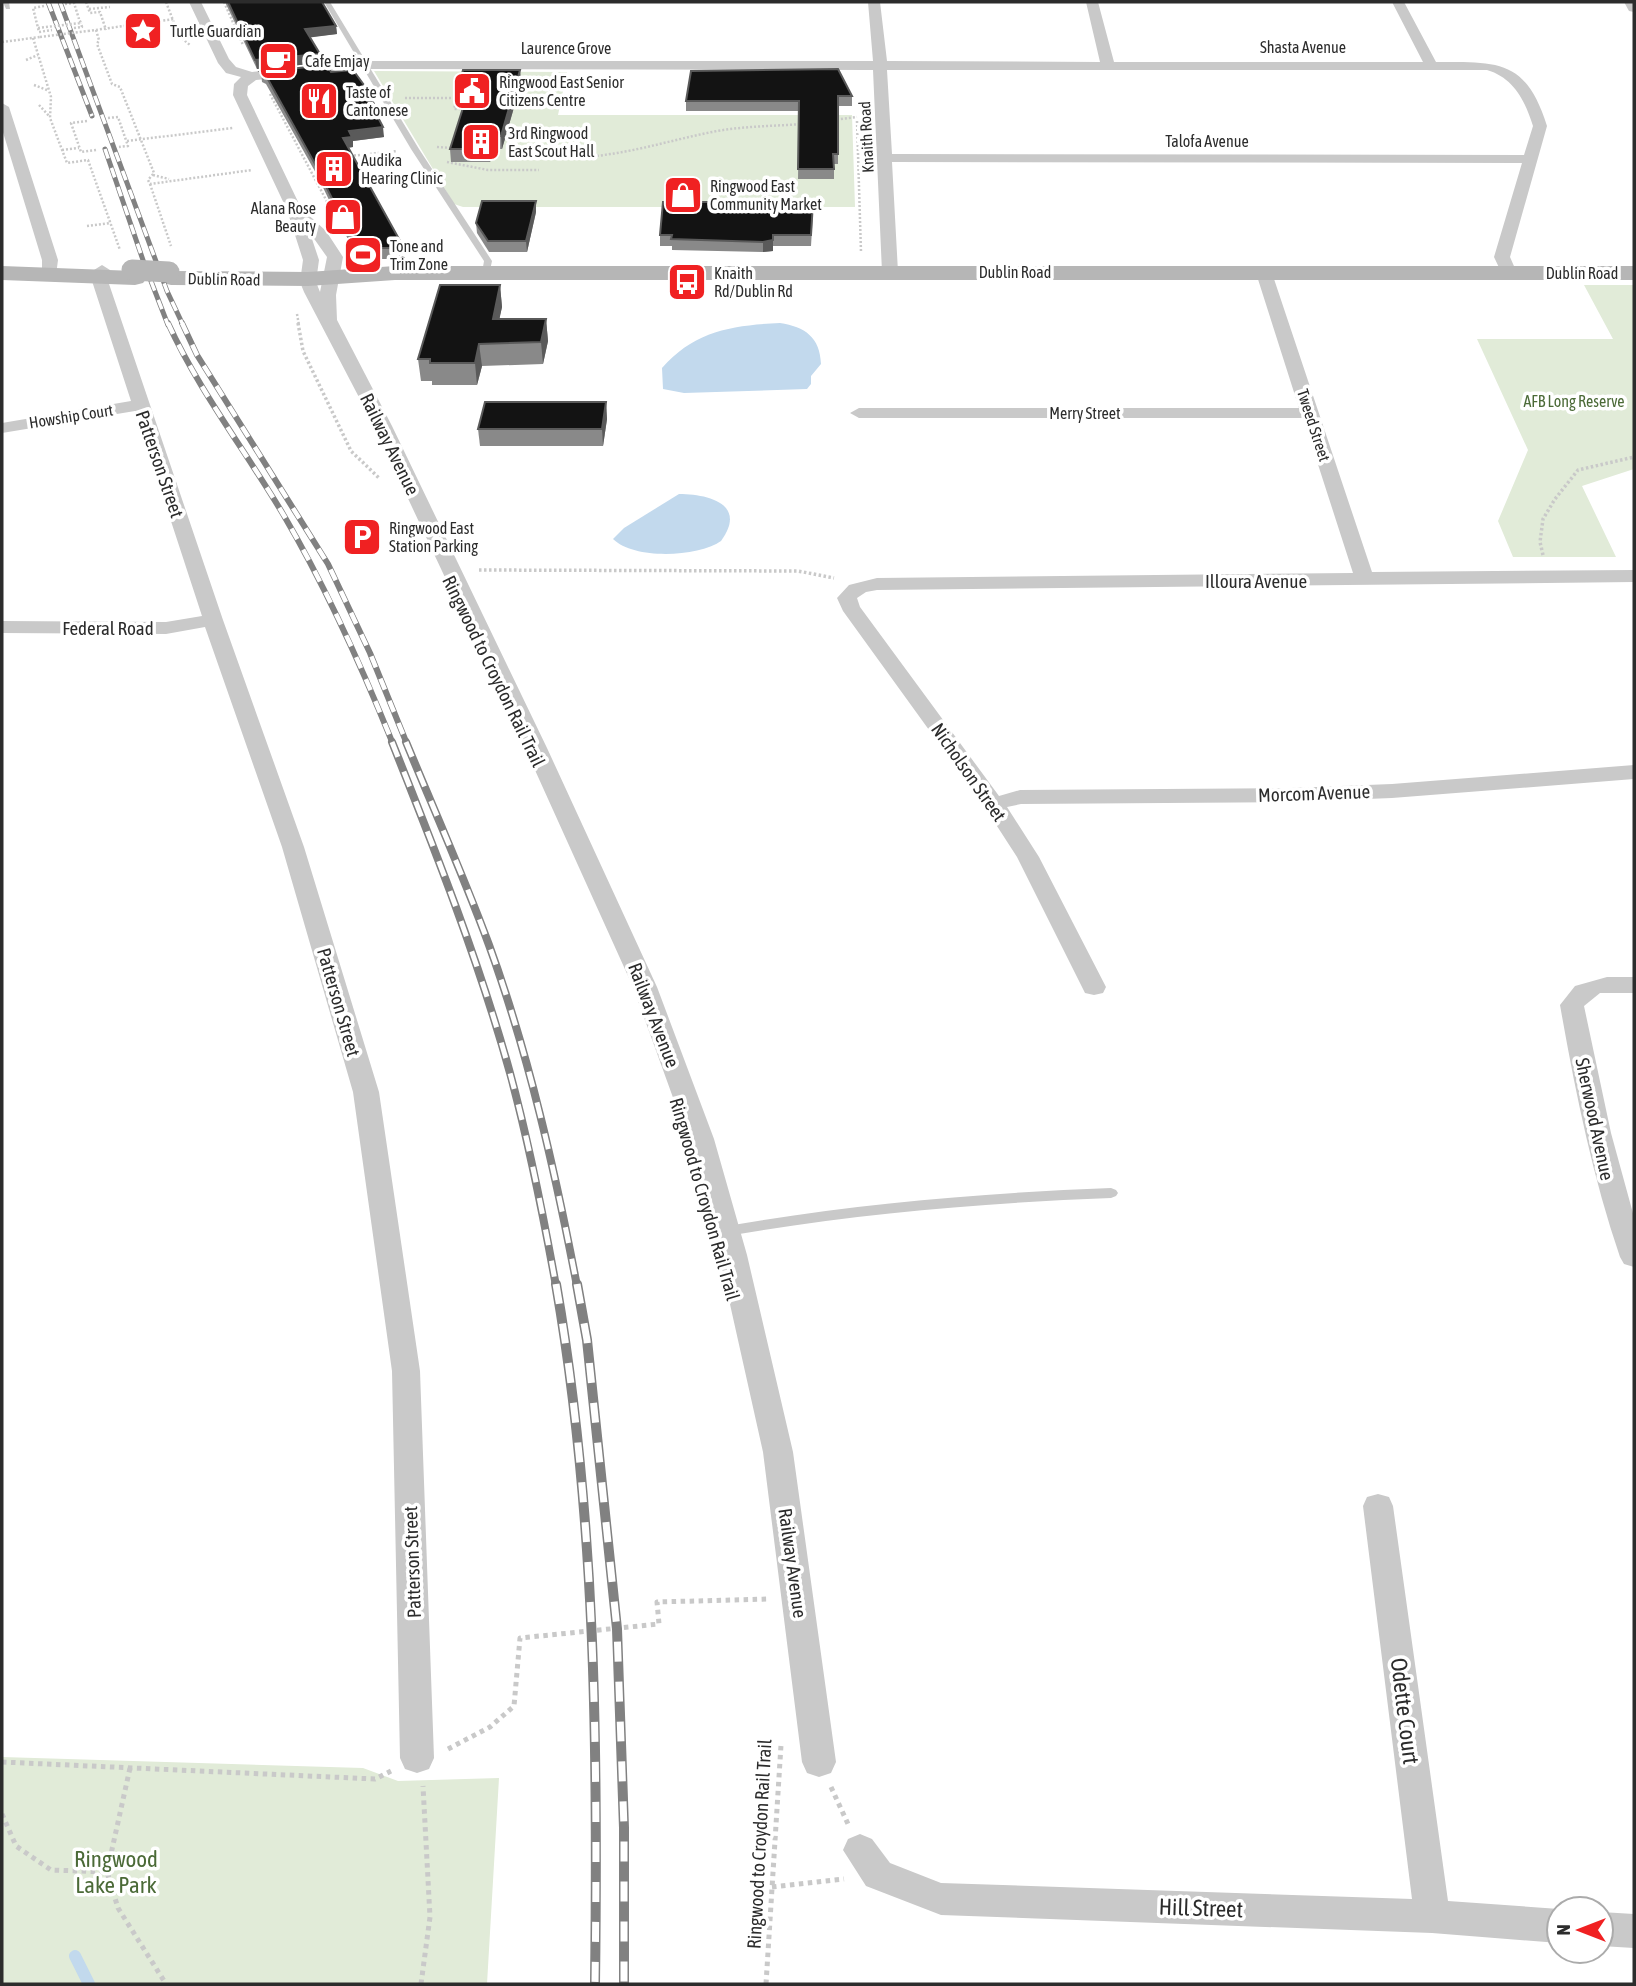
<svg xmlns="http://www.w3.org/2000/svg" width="1636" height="1986" viewBox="0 0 1636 1986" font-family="'Asap Condensed',sans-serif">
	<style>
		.green { fill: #e1ebd8 }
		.water { fill: #c2d9ed }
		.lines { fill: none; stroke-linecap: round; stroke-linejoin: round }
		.stream { stroke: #c2d9ed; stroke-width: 12 }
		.path-far2 { stroke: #c9c9c9; stroke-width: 2.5; stroke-dasharray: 2 2; stroke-linecap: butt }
		.path-far1 { stroke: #c9c9c9; stroke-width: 3.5; stroke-dasharray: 2.5 2.5; stroke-linecap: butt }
		.path { stroke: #c9c9c9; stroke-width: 5; stroke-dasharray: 4.5 4.5; stroke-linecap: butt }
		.service { fill: #c9c9c9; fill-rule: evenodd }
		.minor { fill: #c9c9c9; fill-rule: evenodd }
		.secondary { fill: #b6b6b6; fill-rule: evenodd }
		.rail-far3-casing { stroke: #818181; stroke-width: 5 }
		.rail-far2-casing { stroke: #818181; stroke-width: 6 }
		.rail-far1-casing { stroke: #818181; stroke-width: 8 }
		.rail-casing { stroke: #818181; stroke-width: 10 }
		.rail-far3 { stroke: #fff; stroke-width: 3.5; stroke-dasharray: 10; stroke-linecap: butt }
		.rail-far2 { stroke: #fff; stroke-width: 4.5; stroke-dasharray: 12; stroke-linecap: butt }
		.rail-far1 { stroke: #fff; stroke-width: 5; stroke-dasharray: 16; stroke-linecap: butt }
		.rail { stroke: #fff; stroke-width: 7; stroke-dasharray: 20; stroke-linecap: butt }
		.path-bridge { stroke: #c9c9c9; stroke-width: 2.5; stroke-dasharray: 2 2; stroke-linecap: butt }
		.secondary-bridge { stroke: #b6b6b6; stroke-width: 21 }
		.wall { fill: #898989 }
		.shaded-wall { fill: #5a5a5a }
		.building { fill: #131313; stroke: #5a5a5a; stroke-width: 2 }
		.labels { text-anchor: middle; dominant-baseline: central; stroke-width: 7; stroke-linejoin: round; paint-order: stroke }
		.far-poi-label { font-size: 16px; fill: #2c2c2c; stroke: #fff; text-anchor: start }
		.far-street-label { font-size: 16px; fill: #2c2c2c; stroke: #fff }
		.far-park-label { font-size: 16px; fill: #4b6a37; stroke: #fff }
		.street-label { font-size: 19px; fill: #2c2c2c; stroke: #fff }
		.near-street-label { font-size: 23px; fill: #2c2c2c; stroke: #fff }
		.near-park-label { font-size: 23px; fill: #4b6a37; stroke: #fff }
	</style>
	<rect width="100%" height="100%" fill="#fff"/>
	<!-- green -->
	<g class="green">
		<polygon points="374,71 567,72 558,115 852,115 855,207 463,207 454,204"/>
		<polygon points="1584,285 1634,285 1634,469 1582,486 1616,557 1513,557 1498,521 1528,450 1477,339 1613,339"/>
		<polygon points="2,1757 363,1768 398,1781 499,1778 487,1984 2,1984"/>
	</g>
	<!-- water -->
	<g class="water">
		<path d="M780 323C805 327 820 337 821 364L811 376V384L807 389 684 393 663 389 662 368C694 331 733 325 780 323Z"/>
		<path d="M679 494C708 494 748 504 721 541 698 557 634 560 613 539L624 528Z"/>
	</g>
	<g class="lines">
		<!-- stream -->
		<polyline class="stream" points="75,1956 89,1984"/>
		<!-- path-far2 -->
		<g class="path-far2">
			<polyline points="86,2 90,13 100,12 106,30"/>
			<polyline points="166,2 179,36 190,45"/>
			<polyline points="224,2 243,45"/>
			<polyline points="65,4 74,3 79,19"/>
			<polyline points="44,6 33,8 39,32 52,30"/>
			<polyline points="89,9 110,7"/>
			<polyline points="132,25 138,42"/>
			<polyline points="56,26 60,35"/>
			<polyline points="74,28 82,27 81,23"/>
			<polyline points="96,30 99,40 97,44 112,84 120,87 154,173 148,180 150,184 252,170"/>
			<polyline points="88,31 174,19"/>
			<polyline points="33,38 51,97 50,118 67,163 88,160 120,250"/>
			<polyline points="2,42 40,37"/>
			<polyline points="26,60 38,55"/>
			<polyline points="34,85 47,90"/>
			<polyline points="270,94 333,213"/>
			<polyline points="405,98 457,98 454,109 466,109"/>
			<polyline points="39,105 50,117"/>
			<polyline points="108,118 118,117 128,146 119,147"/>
			<polyline points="833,120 857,117"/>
			<polyline points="87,121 71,123 81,152 96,150"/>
			<polyline points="857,121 861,252"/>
			<polyline points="127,141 233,128"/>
			<polyline points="437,147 453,148"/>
			<polyline points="62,150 79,148"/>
			<polyline points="350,156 397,151"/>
			<path d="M545 156C605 163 659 142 717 131 746 126 775 126 804 124"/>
			<polyline points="447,162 488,170 539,170"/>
			<polyline points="153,175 169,179"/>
			<polyline points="150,184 171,246"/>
			<polyline points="87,226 111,223"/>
			<polyline points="297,314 299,325"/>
		</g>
		<!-- path-far1 -->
		<g class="path-far1">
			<polyline points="298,323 303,351 351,451 379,478"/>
			<polyline points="1543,555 1540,542 1543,519 1555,499 1578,470 1634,457"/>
			<polyline points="479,570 798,571 834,578"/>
		</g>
		<!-- path -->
		<g class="path">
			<polyline points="448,1749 490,1727 514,1706 520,1638 659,1624 657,1602 769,1599"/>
			<polyline points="2,1762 375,1779 391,1771"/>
			<polyline points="130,1768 107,1872 118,1908 166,1984"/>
			<polyline points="831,1787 848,1824"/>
			<polyline points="2,1814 16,1846 51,1870 107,1872"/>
			<polyline points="772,1887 844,1879"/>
			<polyline points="421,1984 430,1917 423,1786"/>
			<polyline points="766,1984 781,1745"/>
		</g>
		<!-- service -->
		<g class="service">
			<polygon points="3,2 9,2 10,9 6,9"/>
			<polygon points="324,2 330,2 419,149 492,261 489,275 482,273 484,261 411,149"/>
			<path d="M1111 1188 1116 1190 1118 1193 1116 1196 1111 1198C982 1203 854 1214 727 1236L722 1235 720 1231 722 1227 727 1226C854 1204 982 1193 1111 1188Z"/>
		</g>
		<!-- minor -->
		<g class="minor">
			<path d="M189 2H201L229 59 236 67 252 72 365 61H873L868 2H880L887 61 1100 62 1086 2H1098L1114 62H1423L1392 2H1404L1436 62C1498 62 1526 59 1547 126L1510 257 1517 273 1509 278 1503 276 1494 257 1522 163 892 162 898 272 890 277 882 272 873 70 365 69 256 80 248 86 247 95 301 208 326 231 343 257 336 295 337 320 392 426 547 748 657 987 714 1139 747 1255 793 1452 836 1762 831 1773 819 1777 807 1773 802 1762 763 1452 719 1255 688 1139 633 987 525 748 374 426 304 292 300 282 303 260 287 210 233 95 234 84 241 77 226 73 218 63ZM887 70H1487C1514 78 1525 101 1533 126L1524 155 892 154ZM310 233 327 257 320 292 316 282 319 260Z"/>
			<polygon points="1624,2 1634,2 1634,12 1629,11"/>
			<polygon points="2,103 9,107 58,260 56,275 50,277 42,272 42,260 2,129"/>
			<polygon points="102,265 110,270 108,281 223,620 304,847 379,1092 420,1371 434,1758 429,1769 417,1773 405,1769 400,1758 392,1371 353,1092 282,847 205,627 166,634 2,633 2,621 166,622 202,616 135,411 2,433 2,423 131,401 92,281 94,270"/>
			<polygon points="1264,268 1272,273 1372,572 1634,570 1634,582 877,590 866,592 857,598 860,607 999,796 1020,790 1291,788 1392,784 1634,765 1634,779 1392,798 1291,802 1021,804 1007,807 1039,857 1106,987 1103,993 1094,995 1085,993 1017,857 984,806 843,611 837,598 849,585 877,578 1353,573 1303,418 859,418 850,413 859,408 1299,408 1256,273"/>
			<path d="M1607 977H1634V993H1600L1584 1006 1611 1133 1634 1217V1267L1624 1264 1620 1257C1592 1175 1575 1090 1560 1005L1575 986Z"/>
			<polygon points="1378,1494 1389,1497 1393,1506 1448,1901 1559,1909 1559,1943 1432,1933 941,1915 866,1886 843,1850 848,1839 860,1834 872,1839 890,1863 941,1883 1412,1899 1363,1506 1367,1497"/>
			<polygon points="1601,1912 1634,1914 1634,1948 1601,1946"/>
		</g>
		<!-- secondary -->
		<g class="secondary">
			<polygon points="2,266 135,271 143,273 147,278 143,283 135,285 2,280"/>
			<polygon points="395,266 1634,266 1634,280 395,280 308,286 171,285 163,283 159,278 163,273 171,271 308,272"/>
		</g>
		<!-- rail-far3 casing -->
		<g class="rail-far3-casing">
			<g id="rail-far3">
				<polyline points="48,2 92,116"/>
				<polyline points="60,2 167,291 183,325"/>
				<polyline points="105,149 144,263 168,325"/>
			</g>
		</g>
		<!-- rail-far2 casing -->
		<g class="rail-far2-casing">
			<g id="rail-far2">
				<path d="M168 323C199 391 245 450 283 514 326 587 361 665 393 744"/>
				<polyline points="182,323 197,355 328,564 370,653 407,744"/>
			</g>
		</g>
		<!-- rail-far1 casing -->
		<g class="rail-far1-casing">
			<g id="rail-far1">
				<path d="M392 742C435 850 479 961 510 1073 529 1143 543 1214 556 1286"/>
				<path d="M406 742C434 810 464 877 489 945 529 1055 555 1171 577 1286"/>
			</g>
		</g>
		<!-- rail casing -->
		<g class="rail-casing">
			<g id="rail">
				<path d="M556 1284C596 1515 598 1750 595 1984"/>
				<polyline points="577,1284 587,1340 617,1629 624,1828 624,1984"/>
			</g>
		</g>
		<!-- rail-far3 -->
		<use href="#rail-far3" class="rail-far3"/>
		<!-- rail-far2 -->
		<use href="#rail-far2" class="rail-far2"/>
		<!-- rail-far1 -->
		<use href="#rail-far1" class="rail-far1"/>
		<!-- rail -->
		<use href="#rail" class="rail"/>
		<!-- path-bridge -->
		<g class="path-bridge">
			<polyline points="38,28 81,23 79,19"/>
			<polyline points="40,37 88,31"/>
		</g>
		<!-- secondary-bridge -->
		<polyline class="secondary-bridge" points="132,270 169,272"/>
	</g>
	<!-- wall -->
	<g class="wall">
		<polygon points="225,2 322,2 336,26 337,34 310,37 320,54 321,63 257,69"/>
		<polygon points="520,70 521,83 502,149 494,149 490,162 451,162 450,149 463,108 457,108 456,95"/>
		<polygon points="261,72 331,72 372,96 375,113 384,137 353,141 353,147 348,148 404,248 405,259 364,259 356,256 317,175 266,84 262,82"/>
		<polygon points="852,96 852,106 838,106 838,164 834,164 834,179 798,179 799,111 686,111 686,101"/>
		<polygon points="536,212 527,252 489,252 477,233 476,223"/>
		<polygon points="813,213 811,246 773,246 773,251 763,252 672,250 672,246 660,246 660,235"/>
		<polygon points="500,285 502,307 499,319 546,319 548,341 543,364 482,366 477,385 432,385 432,381 421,381 418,359"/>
		<polygon points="606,402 607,419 603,446 480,446 478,429"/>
	</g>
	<!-- shaded-wall -->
	<g class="shaded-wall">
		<polygon points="336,26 337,34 306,38 305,29"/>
		<polygon points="320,54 321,63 257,69 255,60"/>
		<polygon points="520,70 521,83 502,149 501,136"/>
		<polygon points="383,127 384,137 353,141 353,147 344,148 343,138 349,131"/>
		<polygon points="492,136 494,149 490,162 489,149"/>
		<polygon points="536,201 536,212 527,252 526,241"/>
		<polygon points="773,240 773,251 763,252 763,242"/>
		<polygon points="500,285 502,307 495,340 493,319"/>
		<polygon points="546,319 548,341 543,364 541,342"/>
		<polygon points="479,344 482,366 477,385 475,363"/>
		<polygon points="606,402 607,419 603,446 602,429"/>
	</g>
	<!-- building -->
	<g class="building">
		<polygon points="228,2 322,2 336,26 305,29 320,54 255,60"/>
		<polygon points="327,65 331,72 353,70 372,96 370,96 374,104 371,104 383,127 349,131 352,137 343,138 404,248 363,248 355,245 315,164 265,74 261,72"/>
		<polygon points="838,69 852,96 838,96 838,154 833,154 834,169 798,169 799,101 686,101 691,71"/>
		<polygon points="463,70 520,70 501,136 492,136 489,149 450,149 467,95 456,95"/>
		<polygon points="482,201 536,201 526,241 488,241 476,223"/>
		<polygon points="663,202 813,202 811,235 773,235 773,240 763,242 671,239 672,235 660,235"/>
		<polygon points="440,285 500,285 493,319 546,319 541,342 479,344 475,363 430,363 430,359 418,359"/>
		<polygon points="485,402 606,402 602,429 478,429"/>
	</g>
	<!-- icons -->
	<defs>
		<g id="sight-square" transform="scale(2.0125)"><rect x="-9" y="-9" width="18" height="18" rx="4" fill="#f02122" stroke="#fff"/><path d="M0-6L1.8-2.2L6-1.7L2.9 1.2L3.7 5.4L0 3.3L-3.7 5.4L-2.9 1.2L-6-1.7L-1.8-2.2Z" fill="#fff"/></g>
		<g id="cafe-square" transform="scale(2.0125)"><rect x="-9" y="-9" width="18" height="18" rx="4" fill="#f02122" stroke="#fff"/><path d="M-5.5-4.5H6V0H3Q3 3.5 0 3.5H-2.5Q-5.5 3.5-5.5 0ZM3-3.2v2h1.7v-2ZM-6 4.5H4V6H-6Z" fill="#fff"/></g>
		<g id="civic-square" transform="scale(2.0125)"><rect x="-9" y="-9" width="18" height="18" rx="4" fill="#f02122" stroke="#fff"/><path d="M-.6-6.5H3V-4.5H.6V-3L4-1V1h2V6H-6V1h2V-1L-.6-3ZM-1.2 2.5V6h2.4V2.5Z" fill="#fff"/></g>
		<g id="restaurant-square" transform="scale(2.0125)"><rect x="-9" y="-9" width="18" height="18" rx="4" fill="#f02122" stroke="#fff"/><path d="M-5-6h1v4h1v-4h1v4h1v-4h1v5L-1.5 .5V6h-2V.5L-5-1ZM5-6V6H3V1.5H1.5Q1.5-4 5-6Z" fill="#fff"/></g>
		<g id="building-square" transform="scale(2.0125)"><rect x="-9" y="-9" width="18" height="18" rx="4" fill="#f02122" stroke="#fff"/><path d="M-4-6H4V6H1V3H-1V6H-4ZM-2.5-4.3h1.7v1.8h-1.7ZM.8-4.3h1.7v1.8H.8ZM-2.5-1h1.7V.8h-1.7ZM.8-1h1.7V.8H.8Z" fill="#fff"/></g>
		<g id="shop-square" transform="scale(2.0125)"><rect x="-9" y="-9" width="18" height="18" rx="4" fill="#f02122" stroke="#fff"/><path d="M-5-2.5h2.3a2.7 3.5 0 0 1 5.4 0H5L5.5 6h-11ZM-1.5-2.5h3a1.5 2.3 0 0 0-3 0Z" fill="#fff"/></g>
		<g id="stadium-square" transform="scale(2.0125)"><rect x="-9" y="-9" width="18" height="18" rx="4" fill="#f02122" stroke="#fff"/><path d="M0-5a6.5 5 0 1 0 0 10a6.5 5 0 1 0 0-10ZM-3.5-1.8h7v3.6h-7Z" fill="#fff"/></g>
		<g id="bus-square" transform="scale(2.0125)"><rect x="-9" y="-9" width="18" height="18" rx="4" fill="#f02122" stroke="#fff"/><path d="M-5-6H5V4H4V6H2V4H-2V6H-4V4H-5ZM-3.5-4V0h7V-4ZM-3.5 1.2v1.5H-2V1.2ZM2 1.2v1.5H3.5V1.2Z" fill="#fff"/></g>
		<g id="parking-square" transform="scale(2.0125)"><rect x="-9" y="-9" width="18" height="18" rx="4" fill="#f02122" stroke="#fff"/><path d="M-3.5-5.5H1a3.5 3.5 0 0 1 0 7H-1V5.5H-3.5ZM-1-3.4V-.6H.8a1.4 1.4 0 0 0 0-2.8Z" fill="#fff"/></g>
	</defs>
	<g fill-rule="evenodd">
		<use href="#sight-square" x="143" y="31"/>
		<use href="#cafe-square" x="278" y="61"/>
		<use href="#civic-square" x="472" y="91"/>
		<use href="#restaurant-square" x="319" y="101"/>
		<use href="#building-square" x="481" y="142"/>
		<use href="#building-square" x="334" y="169"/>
		<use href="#shop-square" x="683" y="195"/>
		<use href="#shop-square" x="343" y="217"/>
		<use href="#stadium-square" x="363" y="255"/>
		<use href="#bus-square" x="687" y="282"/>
		<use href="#parking-square" x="362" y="537"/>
	</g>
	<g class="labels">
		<!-- far-poi labels -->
		<g class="far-poi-label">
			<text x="170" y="31">Turtle Guardian</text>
			<text x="305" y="61">Cafe Emjay</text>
			<text x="499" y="82">Ringwood East Senior<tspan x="499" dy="18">Citizens Centre</tspan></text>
			<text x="346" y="92">Taste of<tspan x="346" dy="18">Cantonese</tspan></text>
			<text x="508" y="133">3rd Ringwood<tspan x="508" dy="18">East Scout Hall</tspan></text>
			<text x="361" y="160">Audika<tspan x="361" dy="18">Hearing Clinic</tspan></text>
			<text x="710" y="186">Ringwood East<tspan x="710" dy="18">Community Market</tspan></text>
			<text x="316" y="208" text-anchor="end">Alana Rose<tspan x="316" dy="18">Beauty</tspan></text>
			<text x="390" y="246">Tone and<tspan x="390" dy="18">Trim Zone</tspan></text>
			<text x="714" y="273">Knaith<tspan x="714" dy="18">Rd/Dublin Rd</tspan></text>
			<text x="389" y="528">Ringwood East<tspan x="389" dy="18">Station Parking</tspan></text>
		</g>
		<!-- far-street labels -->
		<g class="far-street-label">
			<text x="1303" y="47">Shasta Avenue</text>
			<text x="566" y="48">Laurence Grove</text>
			<text transform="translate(866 137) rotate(-93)">Knaith Road</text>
			<text x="1207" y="141">Talofa Avenue</text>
			<text x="1015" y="272">Dublin Road</text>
			<text x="1582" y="273">Dublin Road</text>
			<text transform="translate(224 279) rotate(1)">Dublin Road</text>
			<text x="1085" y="413">Merry Street</text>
			<text transform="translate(71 416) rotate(-9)">Howship Court</text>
			<text transform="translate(1314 425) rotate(72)">Tweed Street</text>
		</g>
		<!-- far-park labels -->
		<g class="far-park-label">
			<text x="1574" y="401">AFB Long Reserve</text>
		</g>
		<!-- street labels -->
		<g class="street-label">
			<text transform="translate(390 444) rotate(64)">Railway Avenue</text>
			<text transform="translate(160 464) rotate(71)">Patterson Street</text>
			<text x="1256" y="581">Illoura Avenue</text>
			<text x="108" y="628">Federal Road</text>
			<text transform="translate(494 671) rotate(64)">Ringwood to Croydon Rail Trail</text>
			<text transform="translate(969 772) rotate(55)">Nicholson Street</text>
			<text transform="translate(1314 793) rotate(-2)">Morcom Avenue</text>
			<text transform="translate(339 1002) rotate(74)">Patterson Street</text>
			<text transform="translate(654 1015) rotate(69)">Railway Avenue</text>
			<text transform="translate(1595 1119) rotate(78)">Sherwood Avenue</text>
			<text transform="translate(705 1199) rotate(74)">Ringwood to Croydon Rail Trail</text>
			<text transform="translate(412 1562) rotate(-92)">Patterson Street</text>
			<text transform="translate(793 1563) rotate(82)">Railway Avenue</text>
			<text transform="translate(759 1844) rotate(-87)">Ringwood to Croydon Rail Trail</text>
		</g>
		<!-- near-street labels -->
		<g class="near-street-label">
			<text transform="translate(1405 1711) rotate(83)">Odette Court</text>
			<text transform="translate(1201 1908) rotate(2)">Hill Street</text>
		</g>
		<!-- near-park labels -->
		<g class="near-park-label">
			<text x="116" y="1859">Ringwood<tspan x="116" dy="26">Lake Park</tspan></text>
		</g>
	</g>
	<!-- border -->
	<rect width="1636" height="1986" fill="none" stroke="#2c2c2c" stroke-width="7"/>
	<!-- north arrow -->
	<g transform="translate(1580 1930) rotate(270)"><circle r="33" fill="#ffffff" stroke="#ababab" stroke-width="2"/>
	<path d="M0-5L12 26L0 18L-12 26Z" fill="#f02122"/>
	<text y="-10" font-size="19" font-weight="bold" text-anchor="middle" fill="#2c2c2c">N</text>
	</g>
</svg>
